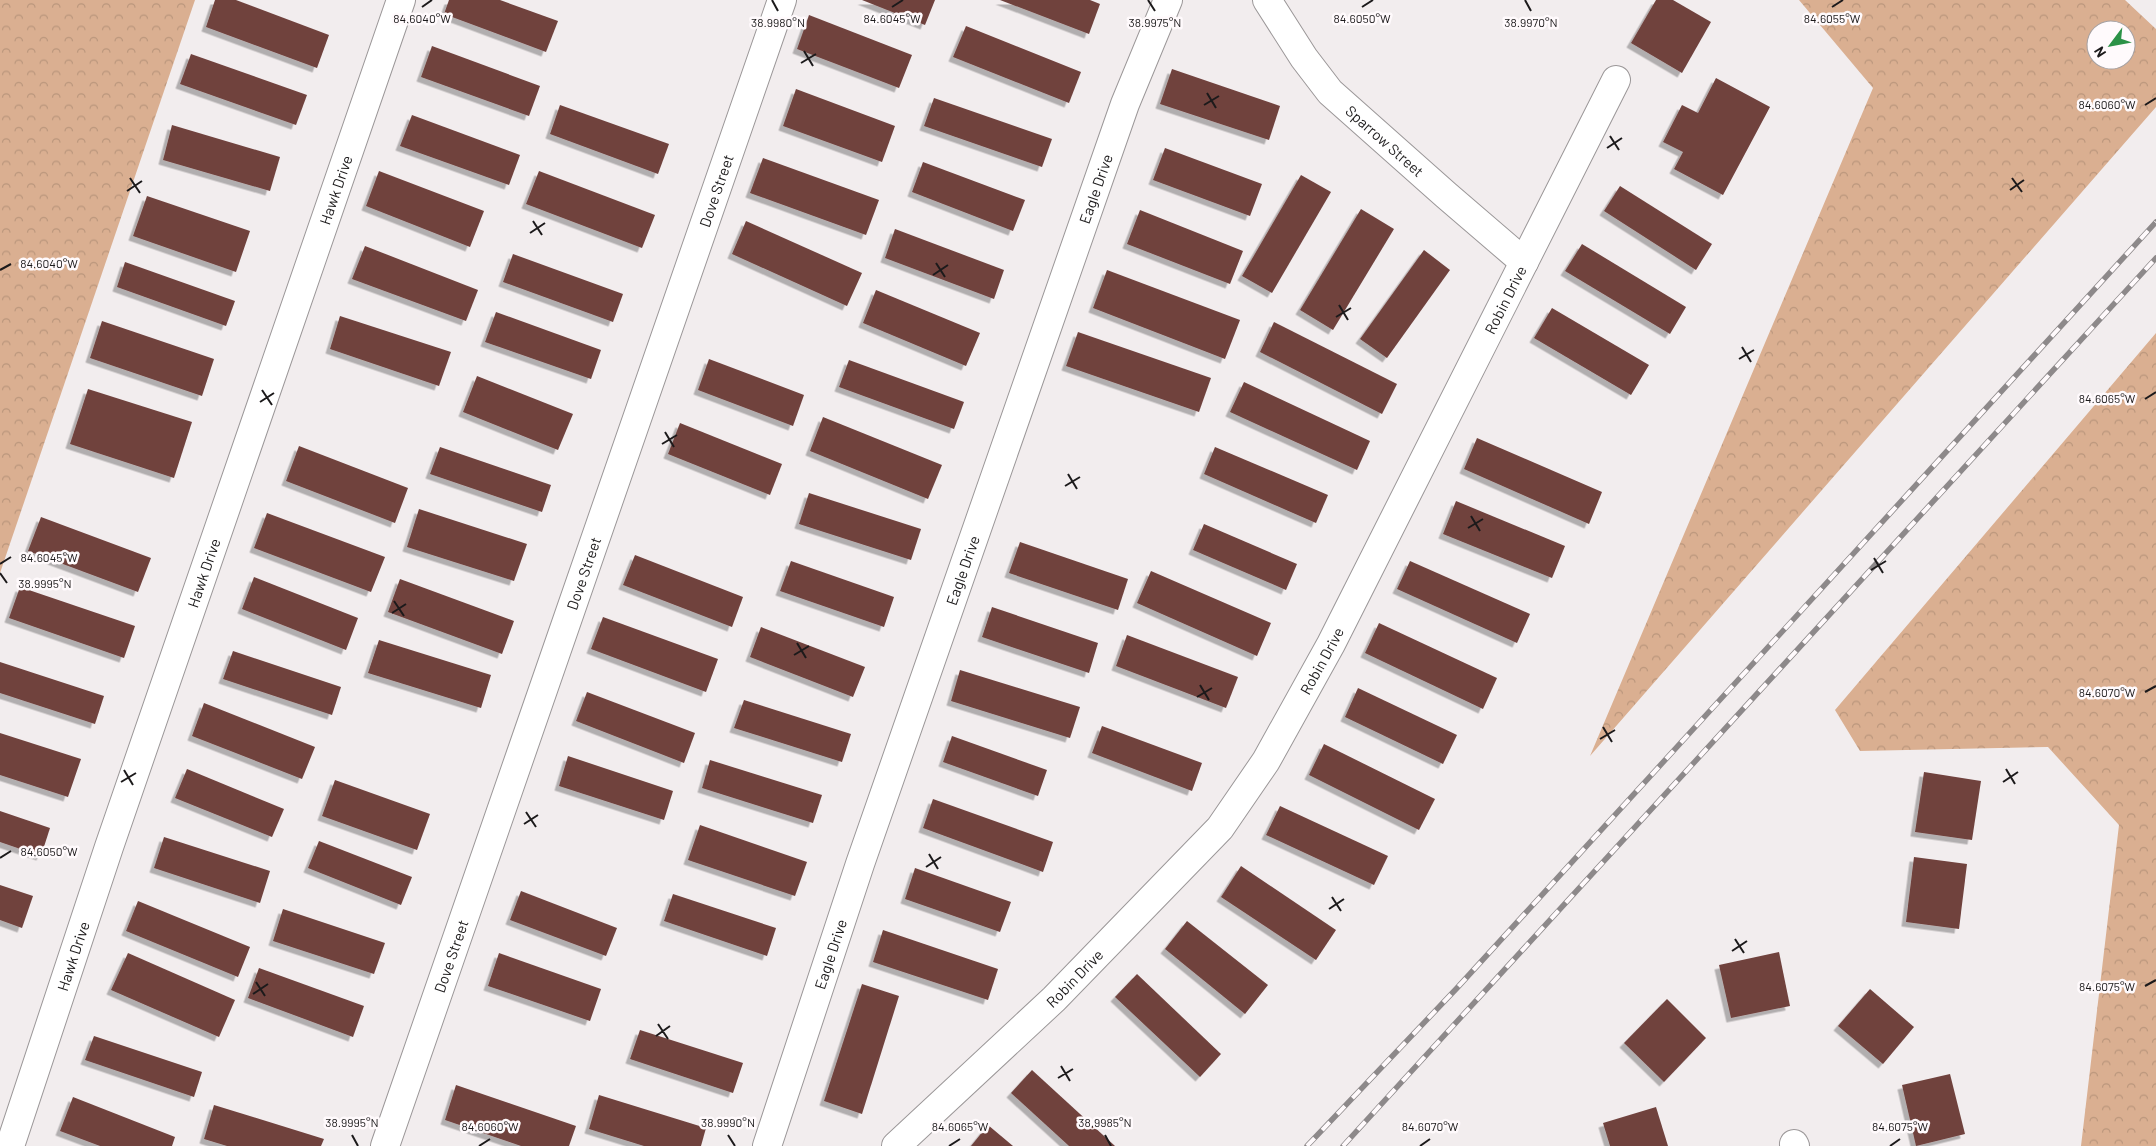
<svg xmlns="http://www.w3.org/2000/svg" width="2156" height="1146" viewBox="0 0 2156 1146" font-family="Barlow,sans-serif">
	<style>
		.forest { fill: url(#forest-crowns); fill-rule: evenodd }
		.building { fill: #70423e; filter: url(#shadow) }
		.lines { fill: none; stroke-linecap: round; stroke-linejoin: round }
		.street-casing { stroke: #9b9798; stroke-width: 30 }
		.street { stroke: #fff; stroke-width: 28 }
		.rail-casing { stroke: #8d898a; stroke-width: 5.5 }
		.rail { stroke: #fffafc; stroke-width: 4; stroke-dasharray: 11; stroke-linecap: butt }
		.ticks { fill: none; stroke: #1c1a1b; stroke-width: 2 }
		.labels { text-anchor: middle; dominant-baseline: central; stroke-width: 5; stroke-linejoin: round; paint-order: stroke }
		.street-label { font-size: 15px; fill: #1c1a1b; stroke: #fffafc }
		.ticks-label { font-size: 12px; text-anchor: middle; fill: #1c1a1b; stroke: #fffafc; stroke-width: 5; stroke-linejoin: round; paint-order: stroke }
	</style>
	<defs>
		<pattern id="forest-crowns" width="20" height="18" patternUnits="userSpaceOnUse" patternTransform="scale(1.25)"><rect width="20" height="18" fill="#daaf91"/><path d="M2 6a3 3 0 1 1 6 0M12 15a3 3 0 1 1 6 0" fill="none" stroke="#ba967c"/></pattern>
		<filter id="shadow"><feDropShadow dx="-4.5" dy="4.5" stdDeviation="0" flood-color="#0004"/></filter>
	</defs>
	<rect width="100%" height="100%" fill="#f2edee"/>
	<!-- forest -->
	<g class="forest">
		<polygon points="0,0 195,0 0,573"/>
		<path d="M1799 0H2125L2156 29V107L1590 756 1873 88ZM2096 30H2126V60H2096Z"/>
		<polygon points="2156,333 2156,1146 2081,1146 2119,825 2048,747 1860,751 1835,710"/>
	</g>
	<!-- building -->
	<g class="building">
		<polygon points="215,0 236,0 329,35 317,68 206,27"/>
		<polygon points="449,0 500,0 558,21 546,52 444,14"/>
		<polygon points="862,0 935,0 925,25"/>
		<polygon points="1000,0 1090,0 1100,4 1089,34"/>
		<polygon points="1656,0 1673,0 1711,22 1682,73 1631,43"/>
		<polygon points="809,15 912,55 899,88 797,49"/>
		<polygon points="966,26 1081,72 1069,103 953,57"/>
		<polygon points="432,46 540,86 529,116 421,77"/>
		<polygon points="191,54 307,95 296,125 180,84"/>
		<polygon points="1172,69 1280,106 1269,140 1160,104"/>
		<polygon points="1716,78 1770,107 1723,195 1674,169 1683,152 1663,142 1682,105 1698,113"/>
		<polygon points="796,89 895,126 882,162 783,126"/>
		<polygon points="934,98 1052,139 1042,167 924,126"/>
		<polygon points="560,105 669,144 658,174 550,134"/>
		<polygon points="412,115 520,155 509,185 400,146"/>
		<polygon points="172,125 280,157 270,191 163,160"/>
		<polygon points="1165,148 1262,184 1250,216 1153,180"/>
		<polygon points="763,158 879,200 866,235 750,193"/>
		<polygon points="923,162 1025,200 1013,231 912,192"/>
		<polygon points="379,171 484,211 470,247 366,206"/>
		<polygon points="539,171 655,215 642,248 526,204"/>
		<polygon points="1301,175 1331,192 1272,293 1242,276"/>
		<polygon points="1620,186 1712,244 1696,270 1604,211"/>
		<polygon points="147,196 250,231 236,272 133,236"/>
		<polygon points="1361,209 1394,229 1333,330 1300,310"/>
		<polygon points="1140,210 1243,251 1230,284 1127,244"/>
		<polygon points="746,221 862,273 847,306 732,254"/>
		<polygon points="895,229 1004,270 994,299 885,258"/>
		<polygon points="1582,244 1686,307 1670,334 1565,271"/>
		<polygon points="365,246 478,290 466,321 352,279"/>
		<polygon points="1424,250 1450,270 1387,358 1360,339"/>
		<polygon points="513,254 623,294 613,322 503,282"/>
		<polygon points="125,262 235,301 226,326 117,287"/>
		<polygon points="1107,270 1240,320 1225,359 1093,308"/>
		<polygon points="876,290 980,333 966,366 863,323"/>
		<polygon points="1552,308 1649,365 1631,395 1534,338"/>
		<polygon points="496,312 601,350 591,379 485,342"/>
		<polygon points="340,316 451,352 439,386 330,349"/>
		<polygon points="102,321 214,359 202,396 90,358"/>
		<polygon points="1274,322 1397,384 1382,414 1260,352"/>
		<polygon points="1078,332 1211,378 1199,412 1066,366"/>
		<polygon points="709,359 804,395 793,426 698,390"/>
		<polygon points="849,360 964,402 954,429 839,387"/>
		<polygon points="477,376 573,414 558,450 463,412"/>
		<polygon points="1244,382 1370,441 1357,470 1230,412"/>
		<polygon points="88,389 192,422 174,478 70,444"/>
		<polygon points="823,417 942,465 928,499 810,451"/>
		<polygon points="680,423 782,464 770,495 668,454"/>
		<polygon points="1477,438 1602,492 1589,524 1464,469"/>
		<polygon points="299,446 408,488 395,523 286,481"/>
		<polygon points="440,447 551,485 542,512 430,474"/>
		<polygon points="1215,447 1328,495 1316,523 1204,474"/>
		<polygon points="809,493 921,529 911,560 799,524"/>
		<polygon points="1456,501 1565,546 1552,578 1443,534"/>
		<polygon points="419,509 527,544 514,581 407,547"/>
		<polygon points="267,513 385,557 371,592 254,548"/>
		<polygon points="41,517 151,558 138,592 28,551"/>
		<polygon points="1204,524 1297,564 1286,590 1193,550"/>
		<polygon points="1020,542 1128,579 1118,610 1009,573"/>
		<polygon points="635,555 743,597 732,627 623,585"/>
		<polygon points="791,561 894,597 884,627 780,591"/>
		<polygon points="1410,561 1530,614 1517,643 1397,589"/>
		<polygon points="1151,571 1271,623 1257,656 1137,603"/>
		<polygon points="254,577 358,618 346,650 242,609"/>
		<polygon points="400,579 514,621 502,654 388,612"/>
		<polygon points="20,587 135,626 124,658 9,618"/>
		<polygon points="992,607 1098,643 1089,673 982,637"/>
		<polygon points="603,617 718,659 706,692 591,649"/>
		<polygon points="1379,623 1497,678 1483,709 1365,653"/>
		<polygon points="761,627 865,667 853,697 750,657"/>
		<polygon points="1127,635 1238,677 1226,708 1116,666"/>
		<polygon points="379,640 491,675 481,708 368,673"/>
		<polygon points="233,651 341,687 332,715 223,679"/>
		<polygon points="0,662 104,696 95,724 0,693"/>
		<polygon points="960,670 1080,707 1070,738 951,701"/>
		<polygon points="1358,688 1457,735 1443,764 1345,717"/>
		<polygon points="587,692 695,733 684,763 576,721"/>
		<polygon points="744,700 851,734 842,762 734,728"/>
		<polygon points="204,703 315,747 302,779 192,736"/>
		<polygon points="1102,726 1202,763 1192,791 1092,753"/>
		<polygon points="0,733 81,759 68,797 0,775"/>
		<polygon points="952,736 1047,770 1038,796 943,762"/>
		<polygon points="1324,744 1435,799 1419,830 1309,775"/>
		<polygon points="568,756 673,791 664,820 559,786"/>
		<polygon points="710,760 822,795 813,823 702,788"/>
		<polygon points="187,769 284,809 272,837 175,798"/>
		<polygon points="1924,772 1981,781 1972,840 1915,832"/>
		<polygon points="335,780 430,814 417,850 322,816"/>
		<polygon points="933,799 1053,842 1043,872 923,828"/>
		<polygon points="1280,806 1388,856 1374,885 1266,835"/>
		<polygon points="0,811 50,828 41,856 0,842"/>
		<polygon points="700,825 807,862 795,896 688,860"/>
		<polygon points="164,837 270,871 260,903 154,868"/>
		<polygon points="319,841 412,877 401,905 308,868"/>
		<polygon points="1914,857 1967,864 1959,929 1906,922"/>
		<polygon points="1241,866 1336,930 1316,960 1221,897"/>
		<polygon points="915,868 1011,902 1000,932 905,899"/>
		<polygon points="0,885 33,896 22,928 0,920"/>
		<polygon points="521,891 617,928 606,956 510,920"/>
		<polygon points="673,894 776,928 767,956 664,921"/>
		<polygon points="138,901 250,947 238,977 126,931"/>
		<polygon points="283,909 385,943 374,974 273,941"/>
		<polygon points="1187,921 1268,985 1245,1014 1165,949"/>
		<polygon points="883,930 998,969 988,1000 873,962"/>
		<polygon points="1779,952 1790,1006 1731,1018 1719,965"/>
		<polygon points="128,953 235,1000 219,1037 111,990"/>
		<polygon points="499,953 601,989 590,1021 488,986"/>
		<polygon points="259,968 364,1006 353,1037 248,998"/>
		<polygon points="1137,974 1221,1054 1200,1077 1115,997"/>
		<polygon points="862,984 899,996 862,1114 824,1101"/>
		<polygon points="1870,989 1914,1027 1883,1064 1838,1026"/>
		<polygon points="1667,999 1706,1038 1664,1082 1624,1043"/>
		<polygon points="640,1030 743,1063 733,1093 630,1059"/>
		<polygon points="94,1036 202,1072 194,1097 85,1060"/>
		<polygon points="1032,1070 1115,1146 1069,1146 1011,1093"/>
		<polygon points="1950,1074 1965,1134 1916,1146 1902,1085"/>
		<polygon points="456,1085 576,1126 569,1146 521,1146 445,1120"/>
		<polygon points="599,1095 706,1128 701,1146 644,1146 589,1129"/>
		<polygon points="73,1097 175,1137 172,1146 100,1146 60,1131"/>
		<polygon points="214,1105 324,1139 321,1146 227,1146 204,1139"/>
		<polygon points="1656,1107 1668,1146 1610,1146 1603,1123"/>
		<polygon points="988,1125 1013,1146 971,1146"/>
	</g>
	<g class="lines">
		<!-- street casing -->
		<g class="street-casing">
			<g id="street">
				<path id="s1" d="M1267 0 1304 58 1330 92 1446 195 1524 262"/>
				<polyline points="1794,1144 1795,1146"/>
				<path id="s2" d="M10 1146 109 847 401 0"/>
				<path id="s3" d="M385 1146 782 0"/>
				<path id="s4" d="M767 1146 860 864 1125 104 1168 0"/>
				<path id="s5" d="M896 1146 1054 999 1220 828 1266 761 1331 644 1616 80"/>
			</g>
		</g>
		<!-- street -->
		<use href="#street" class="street"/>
		<!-- rail casing -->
		<g class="rail-casing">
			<g id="rail">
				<polyline points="1307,1146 1457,988 2156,222"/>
				<polyline points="1343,1146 2156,258"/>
			</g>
		</g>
		<!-- rail -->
		<use href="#rail" class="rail"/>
	</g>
	<!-- ticks -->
	<path class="ticks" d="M772 0 778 11M1148 0 1155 11M1525 0 1531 11M422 7 432 0M892 7 903 0M1362 7 1373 0M1832 7 1843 0M804 51 813 66M801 63 816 54M1207 93 1216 108M1204 105 1219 96M2145 105 2156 98M1610 136 1619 150M1607 148 1622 138M130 178 140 193M2012 178 2022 192M2010 190 2024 180M127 191 142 181M533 221 542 235M530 233 545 223M936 263 945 277M0 270 11 264M933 275 948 265M1339 305 1348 320M1336 317 1351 308M1742 347 1751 362M1739 359 1754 350M262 390 272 405M2145 399 2156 392M260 402 274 393M665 432 674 447M662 444 677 435M1068 474 1077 489M1065 486 1080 477M1471 516 1480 531M1468 528 1483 519M1874 558 1883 573M0 564 11 557M1871 570 1886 561M0 573 7 583M394 601 404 616M392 613 406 604M797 643 806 658M794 655 809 646M1200 685 1209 700M2145 692 2156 686M1197 697 1212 688M1603 727 1612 742M1600 739 1615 730M2006 769 2015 784M124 770 133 785M121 782 136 773M2003 782 2018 772M526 812 536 827M524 824 538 815M929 854 938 869M0 858 11 851M926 867 941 857M1332 897 1341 911M1329 909 1344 899M1735 939 1744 953M1732 951 1747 941M256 982 265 996M2145 986 2156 980M253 994 268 984M658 1024 668 1039M656 1036 670 1026M1061 1066 1070 1081M1058 1078 1073 1069M352 1135 358 1146M728 1135 735 1146M1105 1135 1111 1146M479 1146 490 1139M949 1146 960 1139M1420 1146 1430 1139M1890 1146 1900 1139"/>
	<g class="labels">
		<!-- street labels -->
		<g class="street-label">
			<text stroke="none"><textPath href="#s1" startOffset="185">Sparrow Street</textPath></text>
			<text stroke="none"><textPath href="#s2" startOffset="1010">Hawk Drive</textPath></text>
			<text stroke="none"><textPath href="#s4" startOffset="1012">Eagle Drive</textPath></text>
			<text stroke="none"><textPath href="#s3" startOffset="1011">Dove Street</textPath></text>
			<text stroke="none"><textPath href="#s5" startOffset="1055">Robin Drive</textPath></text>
			<text stroke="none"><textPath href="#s4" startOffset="608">Eagle Drive</textPath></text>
			<text stroke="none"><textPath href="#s2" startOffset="605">Hawk Drive</textPath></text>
			<text stroke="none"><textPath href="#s3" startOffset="606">Dove Street</textPath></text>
			<text stroke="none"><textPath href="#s5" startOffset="650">Robin Drive</textPath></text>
			<text stroke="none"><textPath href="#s4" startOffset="202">Eagle Drive</textPath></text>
			<text stroke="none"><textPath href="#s2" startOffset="200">Hawk Drive</textPath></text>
			<text stroke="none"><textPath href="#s3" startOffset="201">Dove Street</textPath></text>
			<text stroke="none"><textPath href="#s5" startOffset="245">Robin Drive</textPath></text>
		</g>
	</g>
	<g class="ticks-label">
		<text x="422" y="23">84.6040°W</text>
		<text x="892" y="23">84.6045°W</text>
		<text x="1362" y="23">84.6050°W</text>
		<text x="1832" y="23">84.6055°W</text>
		<text x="778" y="27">38.9980°N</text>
		<text x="1155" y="27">38.9975°N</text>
		<text x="1531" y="27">38.9970°N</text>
		<text x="2107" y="109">84.6060°W</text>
		<text x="49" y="268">84.6040°W</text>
		<text x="2107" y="403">84.6065°W</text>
		<text x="49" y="562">84.6045°W</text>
		<text x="45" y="588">38.9995°N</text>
		<text x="2107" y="697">84.6070°W</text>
		<text x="49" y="856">84.6050°W</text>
		<text x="2107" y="991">84.6075°W</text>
		<text x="352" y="1127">38.9995°N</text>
		<text x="728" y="1127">38.9990°N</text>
		<text x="1105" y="1127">38.9985°N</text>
		<text x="490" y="1131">84.6060°W</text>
		<text x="960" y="1131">84.6065°W</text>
		<text x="1430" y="1131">84.6070°W</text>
		<text x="1900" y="1131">84.6075°W</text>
	</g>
	<!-- north arrow -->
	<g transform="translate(2111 45) rotate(238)"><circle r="24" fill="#fffafc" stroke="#a4a0a2"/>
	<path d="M0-4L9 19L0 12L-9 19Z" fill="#2c9247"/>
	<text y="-8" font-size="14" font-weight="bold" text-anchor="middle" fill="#1c1a1b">N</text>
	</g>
</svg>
